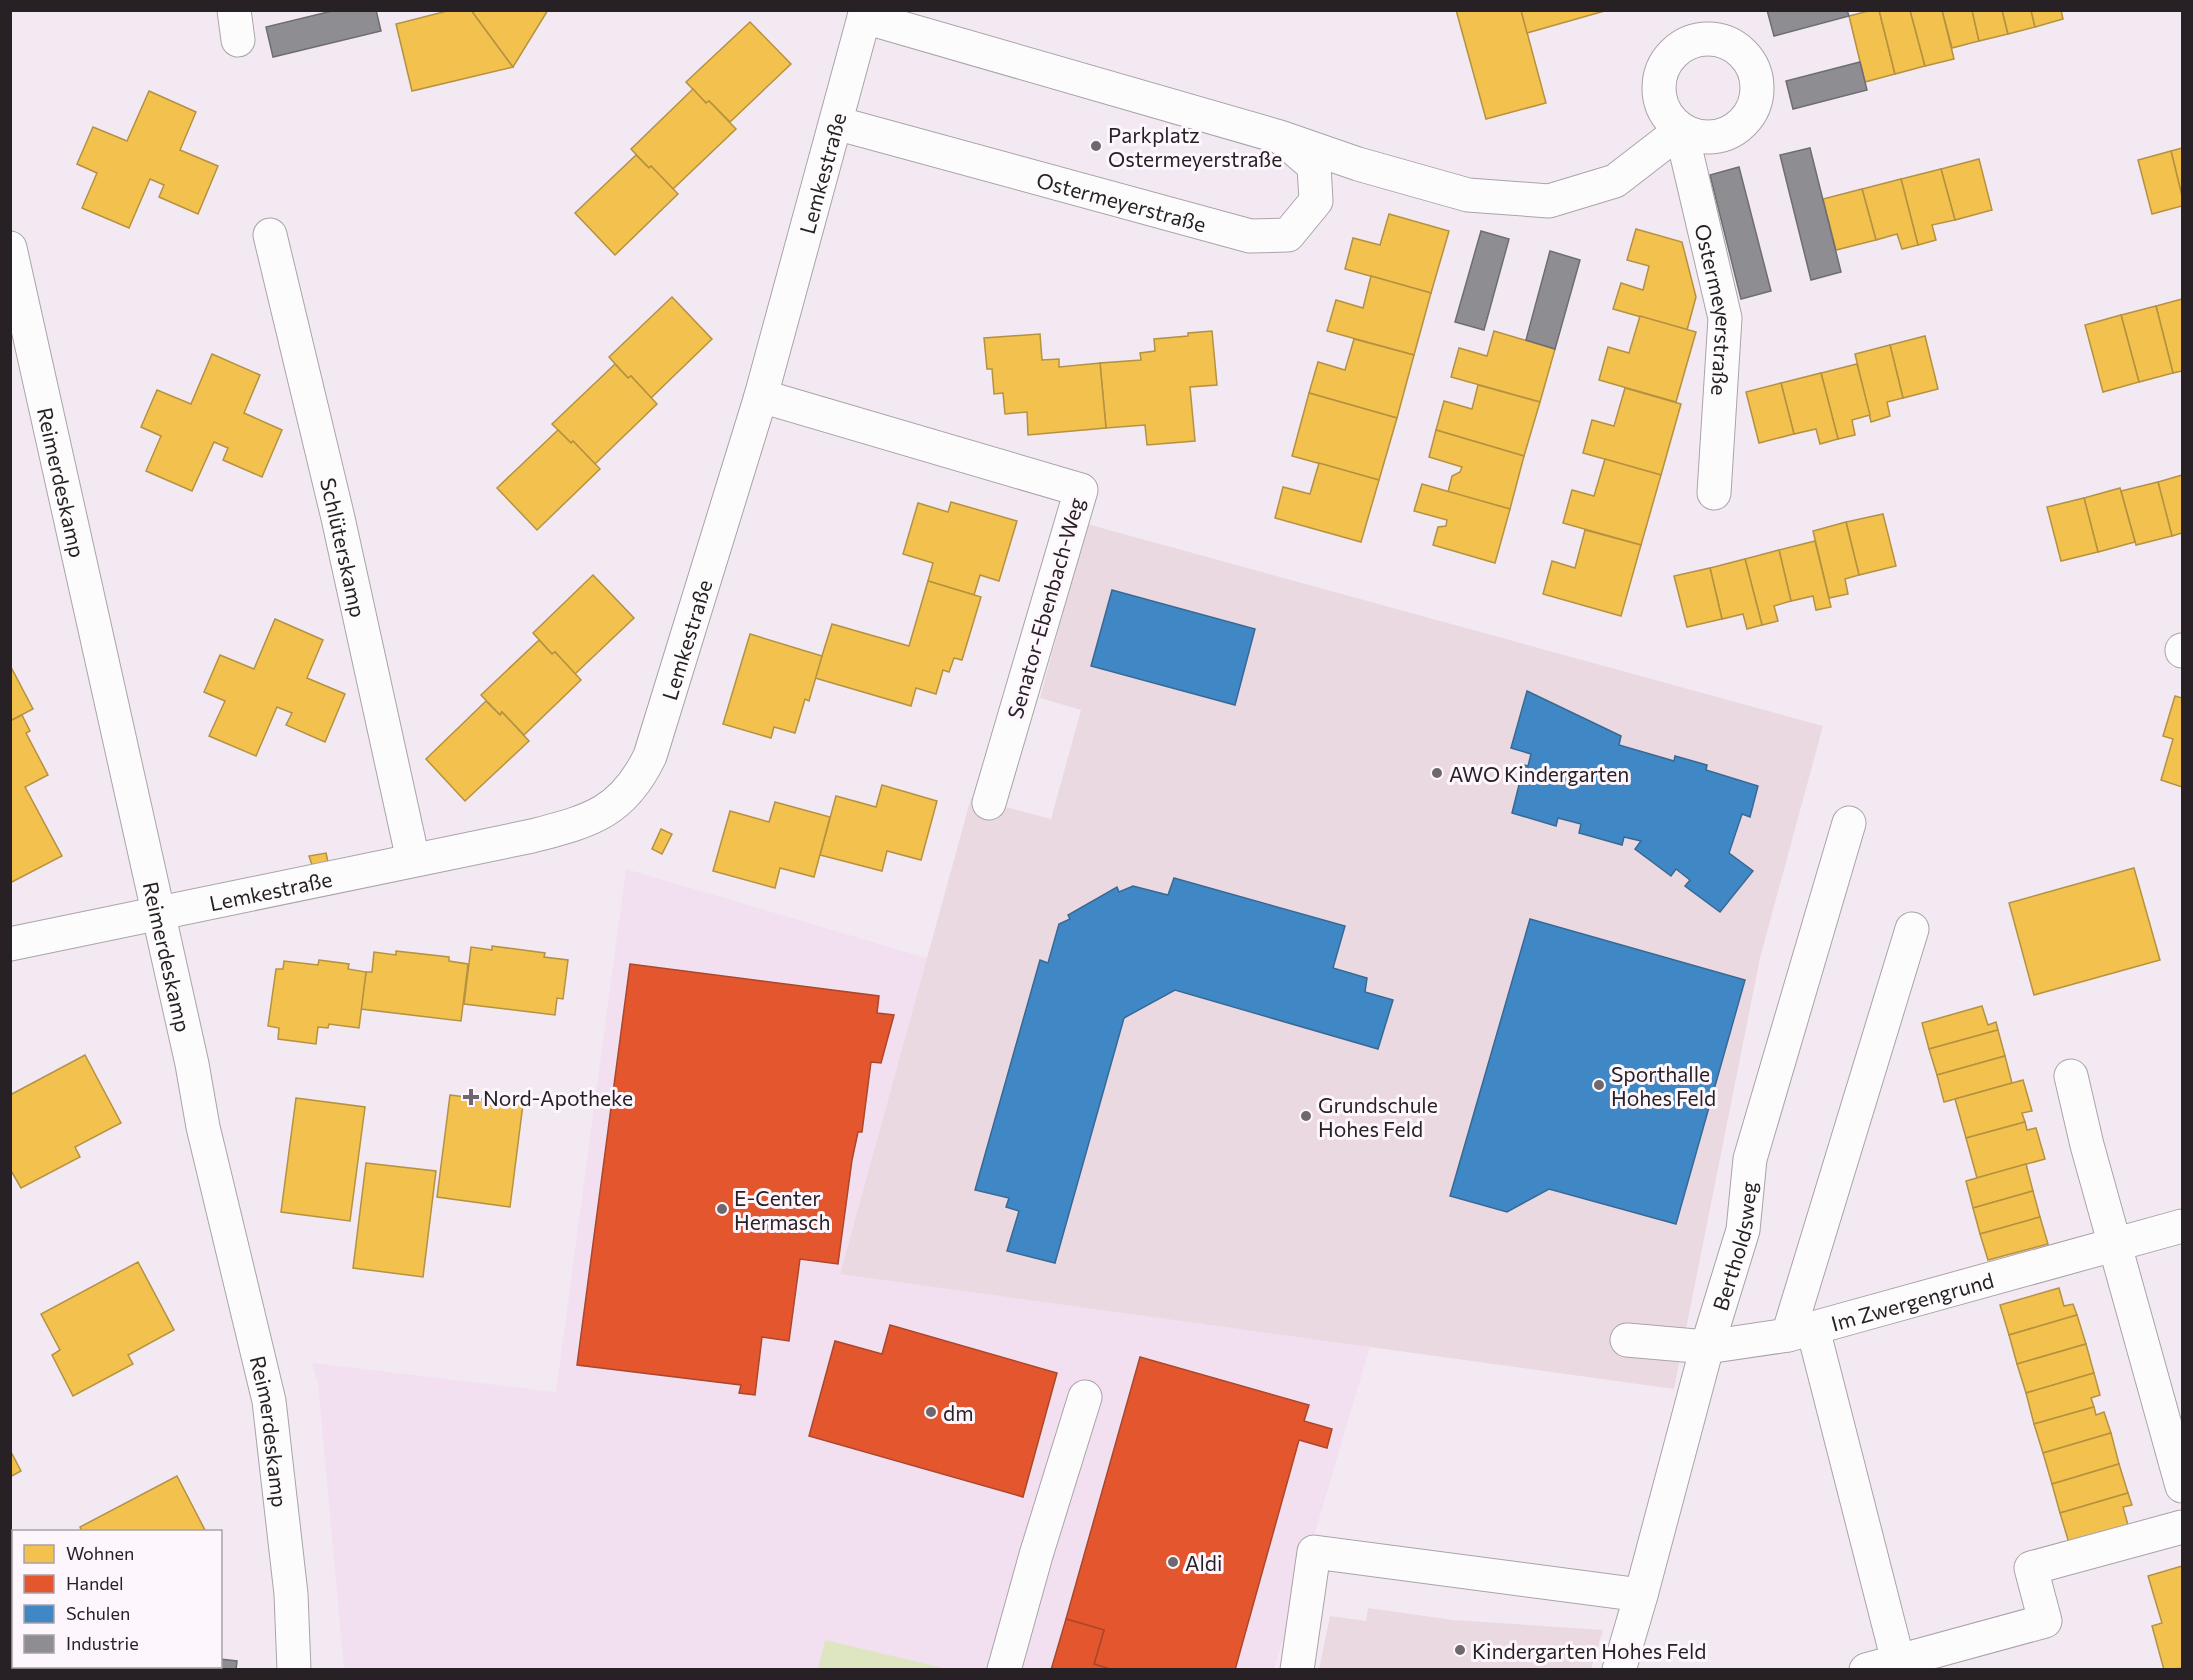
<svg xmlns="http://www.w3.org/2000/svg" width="2193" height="1680" viewBox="0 0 2193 1680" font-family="Commissioner,sans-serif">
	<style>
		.built { fill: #f2e0f0 }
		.education { fill: #ebd9e2 }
		.green { fill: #dde6c0 }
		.homes { fill: #f2c14e; stroke: #b59142; stroke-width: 1.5 }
		.shops { fill: #e4572e; stroke: #ab472c; stroke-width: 1.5 }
		.schools { fill: #3f88c5; stroke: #386995; stroke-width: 1.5 }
		.industry { fill: #8d8d92; stroke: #6e6d72; stroke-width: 1.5 }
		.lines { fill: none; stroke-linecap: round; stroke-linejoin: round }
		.minor-casing { stroke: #aaa3a9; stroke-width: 35 }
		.major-casing { stroke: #aaa3a9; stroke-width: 35 }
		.minor { stroke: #fdfcfd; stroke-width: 33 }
		.major { stroke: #fdfcfd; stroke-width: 33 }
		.poi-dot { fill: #6e676d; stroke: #fef6fd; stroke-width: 2 }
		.labels { text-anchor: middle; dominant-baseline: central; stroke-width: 6; stroke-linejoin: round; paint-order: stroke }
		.poi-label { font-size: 21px; fill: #272126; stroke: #fef6fd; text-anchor: start }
		.street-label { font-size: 21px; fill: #272126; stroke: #fef6fd }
	</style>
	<rect width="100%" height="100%" fill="#f3e9f2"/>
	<!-- built -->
	<polygon class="built" points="626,869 927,958 840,1273 1370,1347 1274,1670 344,1669 318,1384 312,1363 556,1392"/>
	<!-- education -->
	<g class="education">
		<polygon points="1087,524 1823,726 1760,958 1674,1389 840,1274 971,798 1051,819 1081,710 1040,698"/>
		<polygon points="1368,1608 1453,1620 1603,1630 1591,1669 1319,1669 1330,1616 1366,1621"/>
	</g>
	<!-- green -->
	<polygon class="green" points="825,1640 948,1669 818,1669"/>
	<!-- homes -->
	<g class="homes">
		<polygon points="451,10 471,10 513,67 412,91 396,24"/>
		<polygon points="471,10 548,10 513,67"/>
		<polygon points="1456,10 1521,10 1546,103 1486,119"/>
		<polygon points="1521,10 1608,10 1527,33"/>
		<polygon points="1872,10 1879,10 1895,74 1865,82 1849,16"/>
		<polygon points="1879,10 1910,10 1925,66 1895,74"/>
		<polygon points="1910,10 1942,10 1954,59 1925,66"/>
		<polygon points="1942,10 1972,10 1979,41 1952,48"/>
		<polygon points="1972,10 2002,10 2008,34 1979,41"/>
		<polygon points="2002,10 2031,10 2035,27 2008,34"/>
		<polygon points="2031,10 2061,10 2063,19 2035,27"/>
		<polygon points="750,22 791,64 730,122 709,101 706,103 686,82"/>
		<polygon points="693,89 706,103 709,101 736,129 673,189 651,166 649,168 631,149"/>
		<polygon points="149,91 196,112 180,150 218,166 198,214 159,197 164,185 150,179 129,228 82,208 97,173 77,164 93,127 127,141"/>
		<polygon points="2182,148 2182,196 2171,151"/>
		<polygon points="2171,151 2182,196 2182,206 2152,214 2138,160"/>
		<polygon points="636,155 649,168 651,166 678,194 615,255 575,213"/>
		<polygon points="1979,159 1992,210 1955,220 1941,169"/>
		<polygon points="1941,169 1955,220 1932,225 1936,240 1918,245 1901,179"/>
		<polygon points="1901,179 1918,245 1902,249 1897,234 1876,240 1862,189"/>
		<polygon points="1862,189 1876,240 1836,250 1823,199"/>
		<polygon points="1389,214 1449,231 1431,293 1345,269 1353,238 1380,245"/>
		<polygon points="1636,229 1682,242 1696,297 1687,330 1613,309 1621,283 1643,290 1649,266 1627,260"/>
		<polygon points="1371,276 1431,293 1414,355 1327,331 1336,300 1363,308"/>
		<polygon points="672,297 712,339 651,398 631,376 628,378 609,357"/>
		<polygon points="2182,299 2182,371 2173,373 2156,306"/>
		<polygon points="2156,306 2173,373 2139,382 2121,315"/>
		<polygon points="2121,315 2139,382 2103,392 2085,325"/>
		<polygon points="1640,316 1696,332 1676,402 1599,380 1608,347 1629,353"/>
		<polygon points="1212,331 1217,385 1190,387 1195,441 1147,445 1145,425 1106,428 1100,363 1141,360 1140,353 1155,351 1154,339 1188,336 1188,333"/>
		<polygon points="1494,331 1555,349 1540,402 1451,377 1459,348 1487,356"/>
		<polygon points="1040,334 1042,360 1059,359 1059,367 1100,363 1106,428 1028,435 1027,412 1005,414 1003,393 994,394 992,369 987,369 984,338"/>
		<polygon points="1925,336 1938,389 1903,398 1890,345"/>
		<polygon points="1354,339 1414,355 1397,418 1309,393 1318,362 1345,370"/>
		<polygon points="1890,345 1903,398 1887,402 1890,416 1871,422 1855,354"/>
		<polygon points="212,354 260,375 244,413 282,430 262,477 223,460 228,448 214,442 192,491 146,471 161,436 141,427 157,390 191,404"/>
		<polygon points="615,364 628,378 631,376 657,404 595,464 573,441 571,443 552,424"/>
		<polygon points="1857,364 1870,415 1852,420 1855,435 1838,439 1821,373"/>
		<polygon points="1821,373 1838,439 1820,444 1816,429 1794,434 1781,383"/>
		<polygon points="1781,383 1794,434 1759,443 1746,392"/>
		<polygon points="1478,385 1540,402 1524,456 1436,430 1444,401 1472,409"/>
		<polygon points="1625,388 1681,404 1661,475 1583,453 1592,420 1614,426"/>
		<polygon points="1309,393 1397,418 1379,480 1292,456"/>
		<polygon points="558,430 571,443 573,441 600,469 537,530 497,488"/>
		<polygon points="1436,430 1524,456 1510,509 1448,492 1452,476 1460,472 1462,467 1429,457"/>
		<polygon points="1605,459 1661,475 1641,545 1563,523 1572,490 1594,496"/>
		<polygon points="1319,463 1379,480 1361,542 1275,518 1283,487 1310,494"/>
		<polygon points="2182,475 2182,533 2172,536 2158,482"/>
		<polygon points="2158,482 2172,536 2136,545 2121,491"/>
		<polygon points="1422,484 1510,509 1495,563 1433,545 1438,527 1446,526 1447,520 1414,511"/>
		<polygon points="2120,488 2135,542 2098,552 2084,498"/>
		<polygon points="2084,498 2098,552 2061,561 2047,507"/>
		<polygon points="951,502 1017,521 999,581 980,575 974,595 928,581 933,563 903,554 918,503 948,512"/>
		<polygon points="1883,514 1896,566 1859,575 1846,522"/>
		<polygon points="1846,522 1859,575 1845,579 1848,594 1829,598 1813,531"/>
		<polygon points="1585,530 1641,545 1621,616 1543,594 1552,561 1575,568"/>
		<polygon points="1815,541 1831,607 1816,610 1813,596 1791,601 1779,550"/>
		<polygon points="1779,550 1791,601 1774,606 1778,621 1762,625 1745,559"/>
		<polygon points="1745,559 1762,625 1747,629 1743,614 1722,619 1710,568"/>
		<polygon points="1710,568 1722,619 1687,627 1674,576"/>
		<polygon points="593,575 634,618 575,674 555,652 552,654 533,633"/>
		<polygon points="928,581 981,597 962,660 954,658 949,672 943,670 936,694 916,688 911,706 815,678 832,624 909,646"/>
		<polygon points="275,619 323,640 307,678 345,694 325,742 286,725 292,713 277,707 256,756 209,736 225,701 204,692 220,655 254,669"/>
		<polygon points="750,634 822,656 809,701 805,699 795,733 774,727 771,738 723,724"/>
		<polygon points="539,640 552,654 555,652 581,680 524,735 502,712 500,715 481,695"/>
		<polygon points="12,669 33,709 10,721 10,670"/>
		<polygon points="2175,696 2182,698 2182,787 2161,780 2173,739 2163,736"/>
		<polygon points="486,701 500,715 502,712 529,741 465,801 426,759"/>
		<polygon points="22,715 30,731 26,733 48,775 25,787 62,856 10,883 10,721"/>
		<polygon points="882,785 937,801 921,860 887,851 882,871 820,855 836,796 876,807"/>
		<polygon points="775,802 830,817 814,877 780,868 775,888 713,871 730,811 769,822"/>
		<polygon points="661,829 672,834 662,854 652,849"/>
		<polygon points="326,853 328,862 312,865 309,856"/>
		<polygon points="2134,868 2160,960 2034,995 2009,903"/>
		<polygon points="492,946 545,953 544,957 568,960 563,999 557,998 555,1015 464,1004 471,947 492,950"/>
		<polygon points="396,951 449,957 449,961 468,964 461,1021 361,1009 366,972 372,972 374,952 396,955"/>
		<polygon points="319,960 349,964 348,969 366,972 359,1028 329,1024 328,1028 318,1027 316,1044 278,1039 279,1028 268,1026 276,969 283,969 284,961 318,965"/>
		<polygon points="1982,1006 1988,1025 1996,1022 1998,1030 1929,1049 1922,1023"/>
		<polygon points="1998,1030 2005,1056 1937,1075 1929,1049"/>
		<polygon points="85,1055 121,1123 75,1147 80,1157 21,1188 10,1169 10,1095"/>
		<polygon points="2005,1056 2012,1083 1944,1102 1937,1075"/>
		<polygon points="2023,1080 2032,1111 2022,1113 2025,1122 1966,1138 1955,1099"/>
		<polygon points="450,1095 523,1104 510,1207 437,1197"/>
		<polygon points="296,1098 365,1107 350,1221 281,1212"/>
		<polygon points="2025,1122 2027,1130 2036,1128 2045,1159 1977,1178 1966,1138"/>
		<polygon points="366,1163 436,1171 423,1277 353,1268"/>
		<polygon points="2026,1164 2033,1191 1973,1208 1966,1181"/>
		<polygon points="2033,1191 2040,1217 1980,1234 1973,1208"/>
		<polygon points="2040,1217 2048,1244 1988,1260 1980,1234"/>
		<polygon points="138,1262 174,1330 128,1355 133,1364 73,1396 52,1355 60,1350 41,1314"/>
		<polygon points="2059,1288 2064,1306 2073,1304 2077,1315 2009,1335 2000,1305"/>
		<polygon points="2077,1315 2086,1344 2017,1364 2009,1335"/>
		<polygon points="2086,1344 2094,1373 2026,1393 2017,1364"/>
		<polygon points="2094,1373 2100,1395 2091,1398 2094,1407 2034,1424 2026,1393"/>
		<polygon points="2094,1407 2096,1415 2104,1412 2111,1433 2043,1453 2034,1424"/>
		<polygon points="2111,1433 2119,1464 2052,1484 2043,1453"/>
		<polygon points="10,1450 21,1471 10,1477"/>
		<polygon points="2119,1464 2128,1493 2060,1513 2052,1484"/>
		<polygon points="177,1476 206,1532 82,1532 80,1527"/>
		<polygon points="2128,1493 2132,1505 2123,1507 2128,1525 2069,1543 2060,1513"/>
		<polygon points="2182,1566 2182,1668 2164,1670 2152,1626 2162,1623 2148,1576"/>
	</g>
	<!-- shops -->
	<g class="shops">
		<polygon points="630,964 879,996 877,1013 894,1015 881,1063 871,1062 862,1132 858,1132 852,1160 838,1264 800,1259 789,1341 762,1337 755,1395 739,1393 741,1385 577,1365"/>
		<polygon points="890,1325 1057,1373 1023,1497 809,1436 835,1341 882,1354"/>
		<polygon points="1140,1357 1309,1405 1304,1421 1332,1429 1327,1448 1299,1440 1235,1670 1113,1670 1094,1664 1104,1630 1066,1619"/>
		<polygon points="1066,1619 1104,1630 1094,1664 1113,1670 1051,1670"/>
	</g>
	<!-- schools -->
	<g class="schools">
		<polygon points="1112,590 1255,629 1235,705 1091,666"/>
		<polygon points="1527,691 1621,736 1619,745 1674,761 1675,756 1707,765 1706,770 1758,786 1750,817 1742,814 1729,853 1753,871 1720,912 1685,886 1690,880 1676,869 1671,876 1635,849 1641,841 1624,837 1622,845 1579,833 1581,824 1558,818 1556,826 1512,813 1524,765 1528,766 1531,754 1511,748"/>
		<polygon points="1174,878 1345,926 1333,968 1367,978 1365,992 1393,1000 1378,1049 1175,990 1124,1018 1055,1263 1007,1251 1019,1211 1006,1207 1009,1198 975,1190 1040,960 1048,963 1059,924 1070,919 1068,915 1117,887 1119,892 1133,886 1168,895"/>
		<polygon points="1530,919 1745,980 1676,1224 1549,1189 1507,1212 1450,1196"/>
	</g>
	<!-- industry -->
	<g class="industry">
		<polygon points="336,10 376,10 381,31 273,57 266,27"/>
		<polygon points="1767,10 1847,10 1849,16 1774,36"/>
		<polygon points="1860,62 1867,90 1793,109 1786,81"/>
		<polygon points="1810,148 1841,272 1811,280 1780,155"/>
		<polygon points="1739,167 1771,291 1741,299 1710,175"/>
		<polygon points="1481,231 1509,239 1484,330 1455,322"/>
		<polygon points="1550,251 1580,260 1555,349 1526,340"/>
		<polygon points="10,1639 14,1639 14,1666 129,1666 129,1670 10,1670"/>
		<polygon points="220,1659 237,1661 236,1670 156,1670 156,1666 220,1666"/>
	</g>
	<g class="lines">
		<!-- minor casing -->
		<g class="minor-casing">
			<g id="minor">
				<polyline points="234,10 238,40"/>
				<path id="s1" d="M864 17 1280 137 1358 164 1468 195 1549 201 1615 181 1681 130 1725 318 1714 493"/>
				<circle cx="1708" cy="88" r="49"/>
				<path id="s2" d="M836 123 1250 236 1288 235 1316 201 1314 166 1286 142"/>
				<path id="s3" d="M270 235 338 518 413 860"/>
				<polyline points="761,396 1081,490 989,803"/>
				<polyline points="2182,651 2182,650"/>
				<path id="s4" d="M10 944 532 836C589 821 622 814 650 756L761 396 866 10"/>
				<polyline points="2071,1076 2087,1145 2182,1486"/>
				<polyline points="1813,1329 1898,1661"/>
				<polyline points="1788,1335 1912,929"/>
				<path id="s5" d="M1627 1340 1707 1347 1788 1335 2182 1226"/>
				<polyline points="1004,1670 1036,1555 1085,1397"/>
				<polyline points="1297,1670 1314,1552 1641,1595"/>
				<path id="s6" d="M1619 1670 1641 1595 1707 1347 1743 1230 1750 1159 1849 823"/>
				<polyline points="1866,1670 2045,1621 2031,1568 2182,1527"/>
			</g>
		</g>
		<!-- major casing -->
		<g class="major-casing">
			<g id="major">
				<path id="s7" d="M10 248 192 1064 203 1127 269 1401 291 1594 294 1670"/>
			</g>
		</g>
		<!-- minor -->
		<use href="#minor" class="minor"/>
		<!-- major -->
		<use href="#major" class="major"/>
	</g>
	<!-- markers -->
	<g class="poi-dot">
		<circle cx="1096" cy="146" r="6"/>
		<circle cx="1437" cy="773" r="6"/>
		<circle cx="1599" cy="1085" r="6"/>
		<path d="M468 1088h6v6h6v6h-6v6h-6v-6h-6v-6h6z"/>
		<circle cx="1306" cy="1116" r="6"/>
		<circle cx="722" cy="1209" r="6"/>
		<circle cx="931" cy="1412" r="6"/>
		<circle cx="1173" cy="1562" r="6"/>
		<circle cx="1460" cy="1650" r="6"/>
	</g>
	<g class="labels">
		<!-- poi labels -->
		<g class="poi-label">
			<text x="1108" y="134">Parkplatz<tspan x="1108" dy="24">Ostermeyerstraße</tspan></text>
			<text x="1449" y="773">AWO Kindergarten</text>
			<text x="1611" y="1073">Sporthalle<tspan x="1611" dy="24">Hohes Feld</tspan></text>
			<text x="483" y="1097">Nord-Apotheke</text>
			<text x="1318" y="1104">Grundschule<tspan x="1318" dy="24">Hohes Feld</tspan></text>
			<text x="734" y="1197">E-Center<tspan x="734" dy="24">Hermasch</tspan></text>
			<text x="943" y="1412">dm</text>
			<text x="1185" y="1562">Aldi</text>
			<text x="1472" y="1650">Kindergarten Hohes Feld</text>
		</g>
		<!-- street labels -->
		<g class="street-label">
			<text stroke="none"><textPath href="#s4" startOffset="1290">Lemkestraße</textPath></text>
			<text stroke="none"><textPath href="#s2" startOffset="296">Ostermeyerstraße</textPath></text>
			<text stroke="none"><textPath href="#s1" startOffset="1047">Ostermeyerstraße</textPath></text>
			<text stroke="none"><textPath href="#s7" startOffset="240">Reimerdeskamp</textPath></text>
			<text stroke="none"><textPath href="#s3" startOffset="321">Schlüterskamp</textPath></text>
			<text transform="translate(1045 608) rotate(-74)">Senator-Ebenbach-Weg</text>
			<text stroke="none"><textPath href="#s4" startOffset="804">Lemkestraße</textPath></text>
			<text stroke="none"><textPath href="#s4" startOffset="266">Lemkestraße</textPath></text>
			<text stroke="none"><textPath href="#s7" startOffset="726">Reimerdeskamp</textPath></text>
			<text stroke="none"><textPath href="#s6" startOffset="440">Bertholdsweg</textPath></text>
			<text stroke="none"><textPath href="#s5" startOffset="291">Im Zwergengrund</textPath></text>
			<text stroke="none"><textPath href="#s7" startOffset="1212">Reimerdeskamp</textPath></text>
		</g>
	</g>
	<!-- border -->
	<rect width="2193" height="1680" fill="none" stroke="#272126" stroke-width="24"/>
	<!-- legend -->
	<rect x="12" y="1530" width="210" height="138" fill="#fef6fd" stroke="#a8a1a7" stroke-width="1.5"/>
	<rect x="24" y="1545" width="30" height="18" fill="#f2c14e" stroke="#a8a1a7" stroke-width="1.5"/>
	<text x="66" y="1560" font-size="18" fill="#272126">Wohnen</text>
	<rect x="24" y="1575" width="30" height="18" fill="#e4572e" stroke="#a8a1a7" stroke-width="1.5"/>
	<text x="66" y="1590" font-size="18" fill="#272126">Handel</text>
	<rect x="24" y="1605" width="30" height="18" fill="#3f88c5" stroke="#a8a1a7" stroke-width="1.5"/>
	<text x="66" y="1620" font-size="18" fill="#272126">Schulen</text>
	<rect x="24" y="1635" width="30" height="18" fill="#8d8d92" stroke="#a8a1a7" stroke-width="1.5"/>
	<text x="66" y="1650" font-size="18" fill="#272126">Industrie</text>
</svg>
